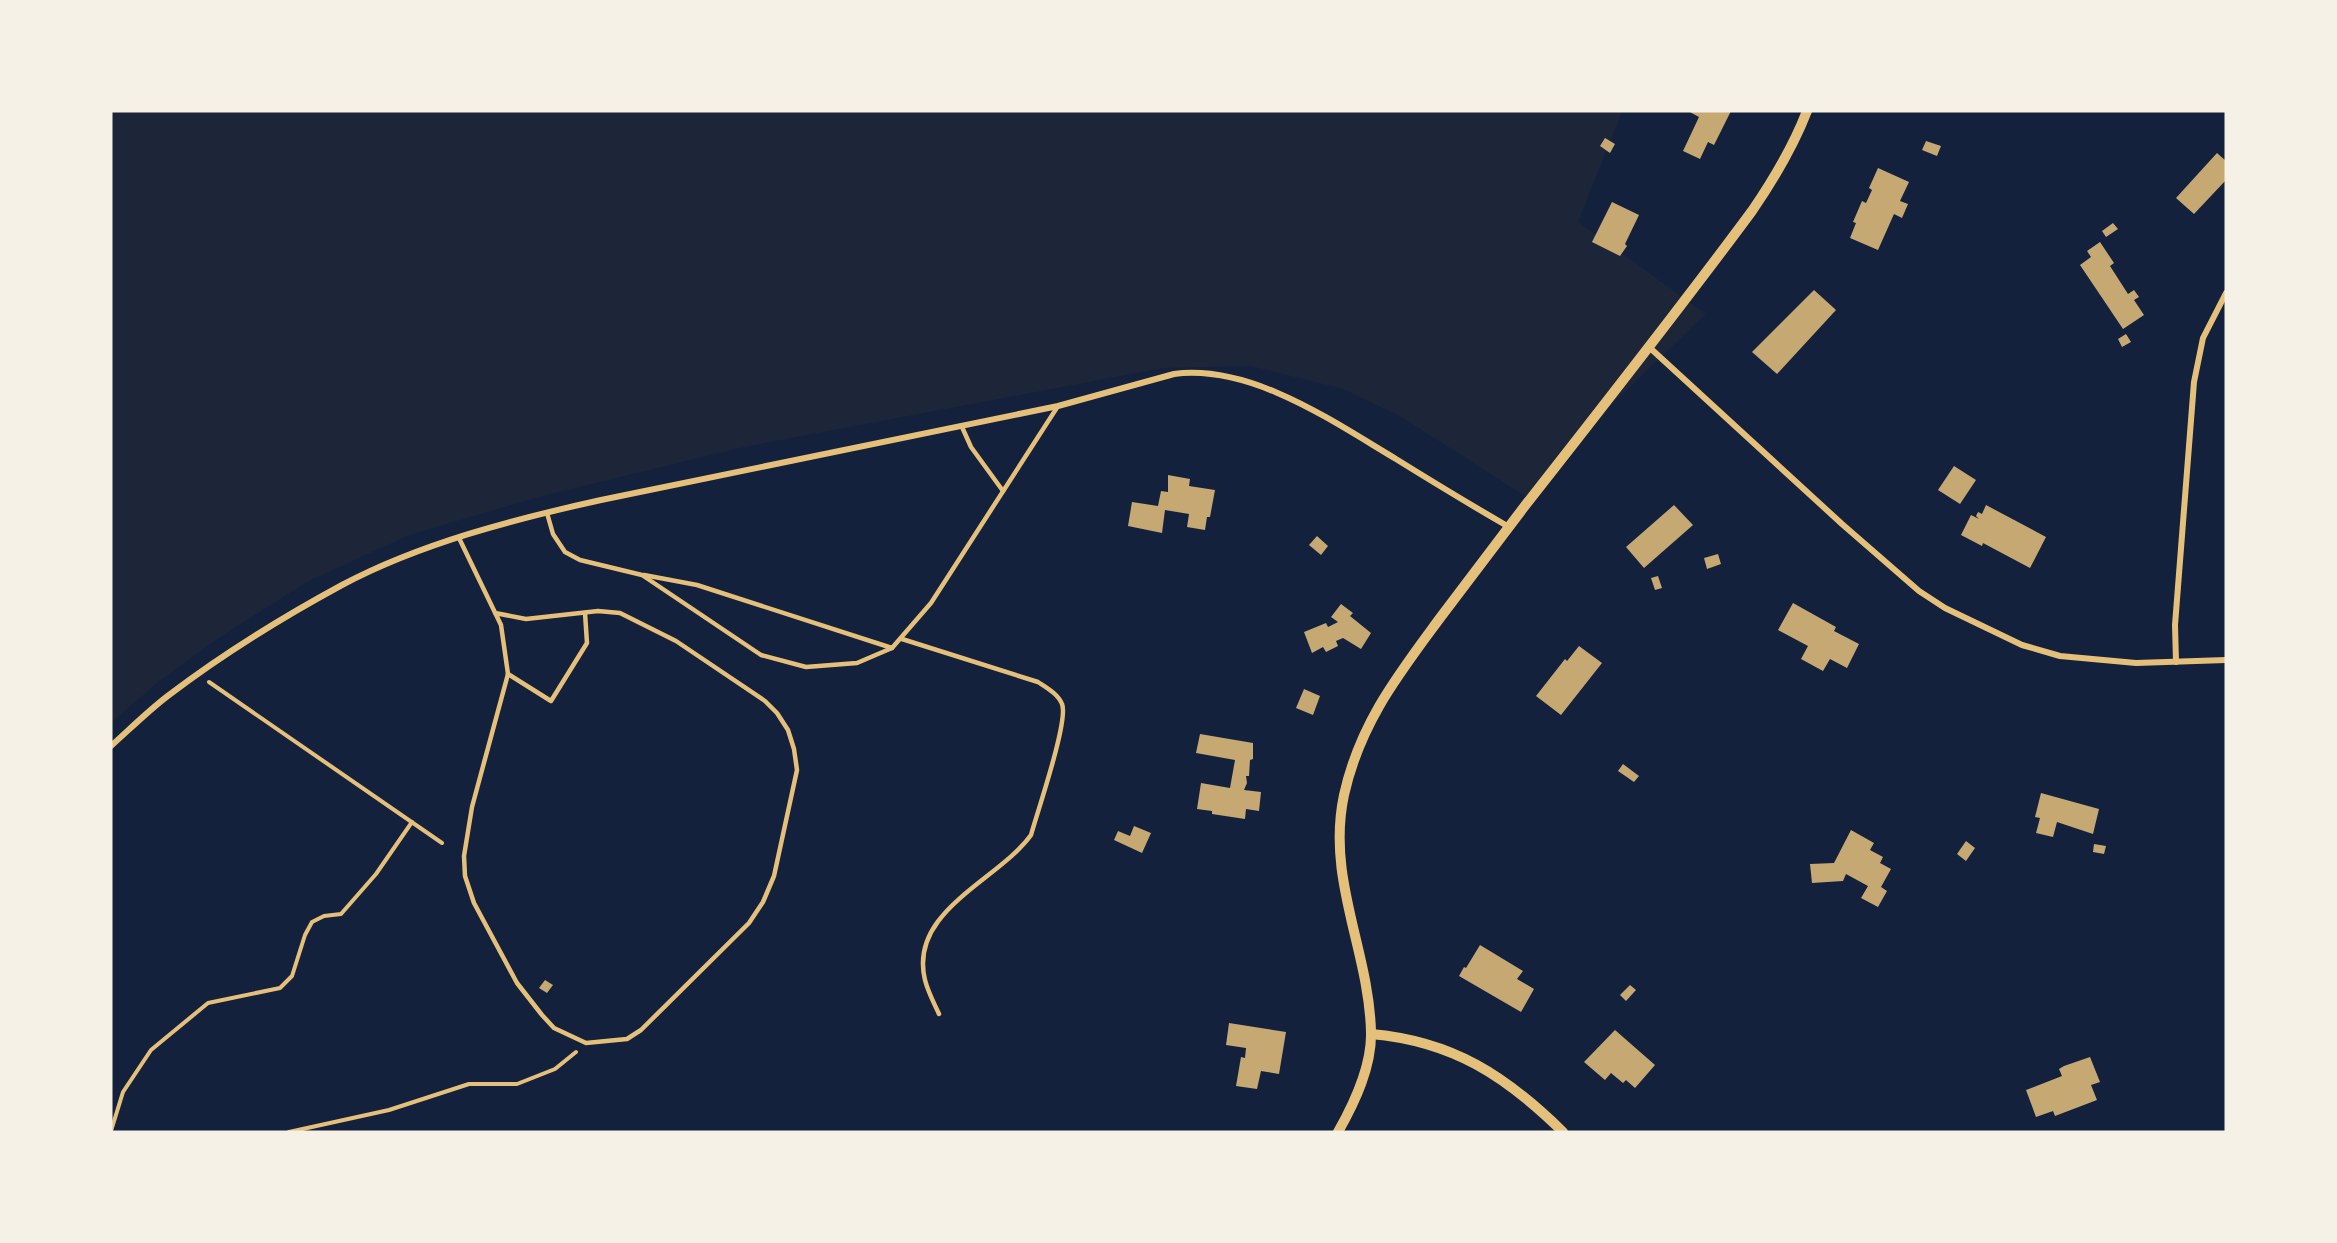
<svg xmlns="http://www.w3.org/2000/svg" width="2337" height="1243" viewBox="0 0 2337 1243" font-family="Overpass,sans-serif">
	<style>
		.green { fill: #1d2539 }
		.building { fill: #c6a872 }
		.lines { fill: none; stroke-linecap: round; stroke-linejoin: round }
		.path { stroke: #e5c07b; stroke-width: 4 }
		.service { stroke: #e5c07b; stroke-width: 4.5 }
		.minor { stroke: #e5c07b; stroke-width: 6 }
		.tertiary { stroke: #e5c07b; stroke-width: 10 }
	</style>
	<rect width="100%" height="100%" fill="#14213d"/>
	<!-- green -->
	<polygon class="green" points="111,111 1622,111 1578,222 1706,314 1614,402 1530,499 1400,416 1343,389 1251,366 1163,368 744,447 542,496 409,535 307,582 217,639 158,682 111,723"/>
	<!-- building -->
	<g class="building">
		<polygon points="1688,111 1731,111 1714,145 1708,142 1700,159 1683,151 1699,117"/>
		<polygon points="1605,138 1615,144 1610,153 1600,146"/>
		<polygon points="1926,141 1941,146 1937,156 1922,150"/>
		<polygon points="2217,153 2226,161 2226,180 2194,214 2176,198"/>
		<polygon points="1878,168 1909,182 1900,201 1908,204 1902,218 1894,214 1878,250 1850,238 1856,223 1853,222 1862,201 1866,203 1872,190 1869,188"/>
		<polygon points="1612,202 1639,215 1625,244 1627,246 1620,256 1592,242"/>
		<polygon points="2113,223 2118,229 2106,237 2102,231"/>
		<polygon points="2100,242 2114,263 2110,266 2128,294 2134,290 2139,297 2134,300 2144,315 2123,329 2080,265 2091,257 2087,251"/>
		<polygon points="1814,290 1836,310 1777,374 1752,352"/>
		<polygon points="2126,334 2131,342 2122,347 2118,339"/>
		<polygon points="1954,466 1976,480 1960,504 1938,490"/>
		<polygon points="1168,475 1190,479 1189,486 1215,490 1210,517 1207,517 1205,530 1187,527 1189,514 1165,510 1162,533 1128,526 1132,502 1158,506 1161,491 1168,492"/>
		<polygon points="1674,505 1693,525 1644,568 1626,547"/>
		<polygon points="1986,505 2046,537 2030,568 1983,543 1982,546 1961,535 1971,515 1979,519 1976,516 1978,512 1982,514"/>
		<polygon points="1317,536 1328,546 1321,555 1309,545"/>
		<polygon points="1718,554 1721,564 1707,569 1704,558"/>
		<polygon points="1658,576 1662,588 1655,590 1651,578"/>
		<polygon points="1793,603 1836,627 1834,631 1859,644 1847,668 1830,659 1823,671 1801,659 1808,646 1778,630"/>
		<polygon points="1341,604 1353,613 1350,616 1371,633 1361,649 1343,638 1336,641 1338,646 1326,652 1323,647 1312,653 1304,632 1326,623 1328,627 1338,622 1331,617"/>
		<polygon points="1579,646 1602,663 1561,715 1536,696 1565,659 1567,661"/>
		<polygon points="1304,689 1320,696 1313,715 1296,708"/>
		<polygon points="1200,734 1253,743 1253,759 1250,760 1249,776 1246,776 1247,783 1244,790 1261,792 1259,811 1246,809 1245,819 1212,814 1212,811 1197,809 1201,783 1230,788 1235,760 1196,753"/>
		<polygon points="1623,764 1639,776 1634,782 1618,771"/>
		<polygon points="2041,793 2099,809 2093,834 2057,822 2053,837 2036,833 2040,818 2035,817"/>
		<polygon points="1134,826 1151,833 1142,853 1114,840 1118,831 1130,836"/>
		<polygon points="1851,830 1874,843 1870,850 1883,857 1880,863 1891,869 1881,887 1887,891 1878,907 1861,898 1868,886 1846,874 1843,881 1812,883 1810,864 1834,863"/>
		<polygon points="1966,841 1975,848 1966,861 1957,854"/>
		<polygon points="2094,844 2106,846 2104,854 2093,852"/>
		<polygon points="1480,945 1523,971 1517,979 1534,989 1521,1012 1459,976 1464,967 1466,968"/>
		<polygon points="545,980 553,985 547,993 539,988"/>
		<polygon points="1630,985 1636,990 1626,1001 1620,995"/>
		<polygon points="1229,1023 1286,1032 1279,1074 1261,1071 1257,1089 1236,1086 1241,1057 1245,1058 1246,1048 1226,1045"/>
		<polygon points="1615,1030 1655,1065 1635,1088 1626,1080 1623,1083 1611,1073 1605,1080 1584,1062"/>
		<polygon points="2090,1057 2100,1082 2091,1085 2097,1100 2055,1116 2053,1111 2036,1117 2026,1090 2062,1076 2059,1069 2064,1066"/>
	</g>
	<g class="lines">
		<!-- path -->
		<g class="path">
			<polyline points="209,682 442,843"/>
			<polyline points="111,1131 123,1092 151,1050 208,1003 280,988 292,976 305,935 312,922 324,916 341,914 376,874 412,822"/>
			<polyline points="289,1132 389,1110 469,1084 517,1084 555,1069 576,1052"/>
		</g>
		<!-- service -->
		<g class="service">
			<polyline points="962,427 971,447 1003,491"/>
			<polyline points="547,513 553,534 565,552 580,560 642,575 761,655 806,667 857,663 892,648 931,603 1058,406"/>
			<polyline points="459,538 501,625 508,674 472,807 464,856 465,876 474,903 517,983 542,1015 554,1028 586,1043 627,1039 641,1030 749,923 763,902 774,876 797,770 794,749 788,730 777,713 765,701 676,641 620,613 598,611 526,619 495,613"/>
			<polyline points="644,575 697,585 892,648"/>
			<path d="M902 639 1038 682C1047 688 1058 694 1062 704 1069 720 1037 813 1031 835 999 880 908 911 925 980 928 992 934 1003 939 1014"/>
			<polyline points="508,674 551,701 587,643 585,613"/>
		</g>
		<!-- minor -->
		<g class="minor">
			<polyline points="1649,347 1842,524 1919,591 1945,608 2022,645 2060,656 2136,663 2226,660"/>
			<polyline points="2176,662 2175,625 2194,382 2203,338 2226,293"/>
			<path d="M111 746C130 729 149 710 169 695 223 654 283 617 342 585 421 543 515 519 601 500L1058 406 1174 374C1251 364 1332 421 1396 459 1433 482 1471 505 1509 527"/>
		</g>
		<!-- tertiary -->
		<g class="tertiary">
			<path d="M1371 1034C1453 1041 1506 1076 1563 1132"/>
			<path d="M1338 1132C1355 1102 1372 1066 1371 1032 1369 950 1326 879 1344 795 1360 723 1398 675 1440 618 1468 581 1496 544 1524 507 1601 409 1678 311 1752 211 1774 179 1793 147 1807 111"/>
		</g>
	</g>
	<!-- border -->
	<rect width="2337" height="1243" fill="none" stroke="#f6f1e7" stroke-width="225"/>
</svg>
